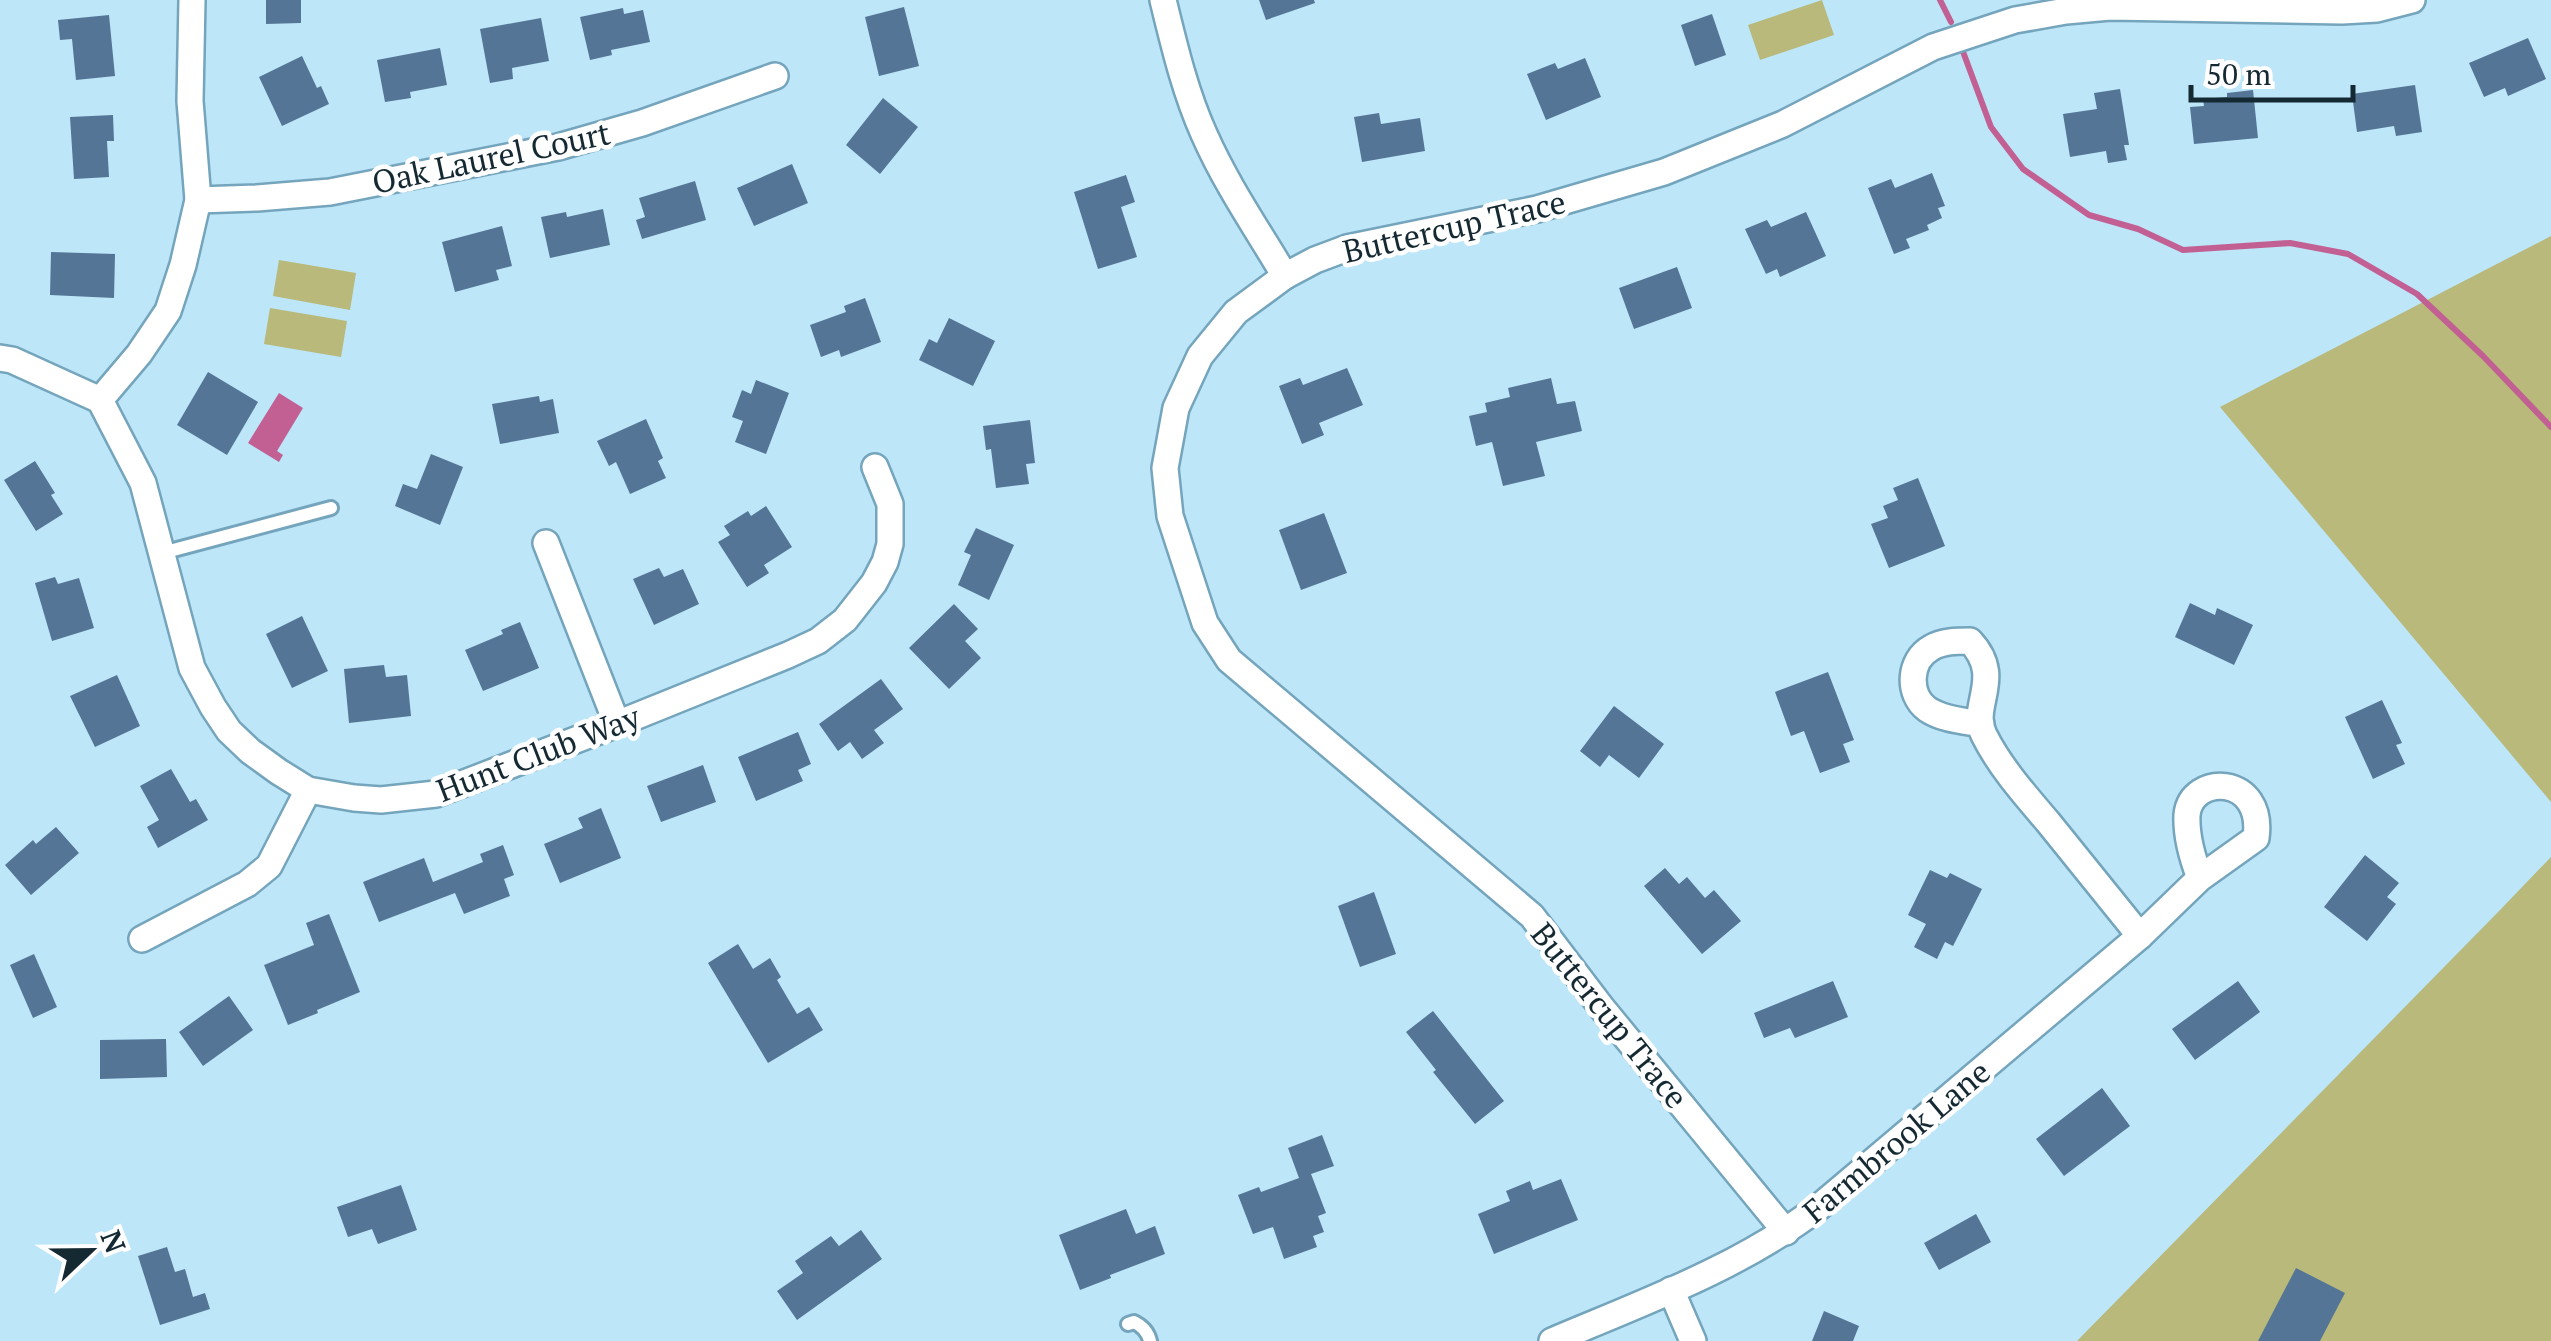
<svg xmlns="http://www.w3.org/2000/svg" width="2551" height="1341" viewBox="0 0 2551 1341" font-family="'PT Serif',serif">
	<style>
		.green { fill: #b8b97a }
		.water { fill: #c26093 }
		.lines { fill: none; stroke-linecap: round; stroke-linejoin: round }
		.stream { stroke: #c26093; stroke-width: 6 }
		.building { fill: #547595 }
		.service-casing { stroke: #74a5bc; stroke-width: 18 }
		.minor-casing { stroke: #74a5bc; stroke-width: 30 }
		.service { stroke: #fff; stroke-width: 12 }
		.minor { stroke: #fff; stroke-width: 25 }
		.labels { text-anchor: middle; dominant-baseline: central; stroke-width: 9; stroke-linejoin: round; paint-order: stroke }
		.street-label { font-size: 32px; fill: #152933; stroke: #fff }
	</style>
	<rect width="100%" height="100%" fill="#bde6f9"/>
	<!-- green -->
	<g class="green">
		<polygon points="1822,0 1834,35 1760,60 1748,25"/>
		<polygon points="2551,236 2551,802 2220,407"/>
		<polygon points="279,260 356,273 350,310 273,296"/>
		<polygon points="270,308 347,321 341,357 264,344"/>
		<polygon points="2551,857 2551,1341 2077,1341 2502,908"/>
	</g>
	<!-- water -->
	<polygon class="water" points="279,393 303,408 277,451 283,455 279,462 248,443"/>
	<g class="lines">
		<!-- stream -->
		<g class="stream">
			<polyline points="1940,0 1951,22"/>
			<polyline points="1962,49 1991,127 2023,169 2089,215 2138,229 2183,250 2290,243 2348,254 2417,294 2483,356 2551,427"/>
		</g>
	</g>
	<!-- building -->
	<g class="building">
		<polygon points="266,0 301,0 301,23 266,24"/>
		<polygon points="1259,0 1314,0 1315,3 1266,20"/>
		<polygon points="904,7 919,66 879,76 865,17"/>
		<polygon points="623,8 624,14 643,10 650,42 611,50 612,55 590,60 580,17"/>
		<polygon points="1712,14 1726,55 1695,66 1681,25"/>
		<polygon points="109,15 115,76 76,80 72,39 60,40 58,20"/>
		<polygon points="541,18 549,61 512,68 513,79 490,83 480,29"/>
		<polygon points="2528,38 2546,79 2508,96 2505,88 2484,97 2469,63"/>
		<polygon points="440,48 447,85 410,92 411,98 385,102 377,60"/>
		<polygon points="302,56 317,88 321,86 329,104 282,126 259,77"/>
		<polygon points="1585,58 1601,97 1546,120 1527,74 1555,63 1558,69"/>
		<polygon points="2415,85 2422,132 2396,136 2394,126 2357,132 2352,94"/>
		<polygon points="2120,89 2129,145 2124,145 2127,160 2108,163 2106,151 2070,157 2063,114 2097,109 2094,93"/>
		<polygon points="2253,90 2258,138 2194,144 2190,107 2204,106 2203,99 2227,97 2227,93"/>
		<polygon points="883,98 918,127 880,174 846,145"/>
		<polygon points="1379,113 1381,124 1420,118 1425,151 1362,162 1354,117"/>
		<polygon points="113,115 114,141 107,141 109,177 74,179 70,117"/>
		<polygon points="792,164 808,203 754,226 737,188"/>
		<polygon points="1932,173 1945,206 1938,208 1942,218 1927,225 1929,230 1906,239 1910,248 1894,254 1868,188 1891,179 1895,188"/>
		<polygon points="1126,175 1135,202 1121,207 1137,257 1098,269 1074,192"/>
		<polygon points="695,181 706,220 642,239 636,220 645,217 639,198"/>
		<polygon points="603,209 610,245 550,258 541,217 566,212 567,217"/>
		<polygon points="1806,212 1826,256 1780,277 1777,269 1766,274 1745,229 1767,220 1771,227"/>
		<polygon points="502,226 512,266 496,270 499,280 455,292 442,242"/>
		<polygon points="51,252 115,254 114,298 50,295"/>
		<polygon points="1677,267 1692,308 1634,329 1619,288"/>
		<polygon points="865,298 881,342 841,357 839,350 821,357 810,325 846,312 844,306"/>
		<polygon points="949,318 995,341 973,386 919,360 929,339 937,343"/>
		<polygon points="1347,368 1363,405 1319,423 1324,435 1302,444 1279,386 1300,378 1303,385"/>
		<polygon points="208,372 258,402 227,455 177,425"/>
		<polygon points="1551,378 1557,404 1575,401 1582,431 1536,442 1545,476 1503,486 1492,442 1476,446 1469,416 1487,412 1485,403 1510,397 1508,388"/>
		<polygon points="756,380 789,393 766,454 735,442 743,421 732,417 742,390 751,394"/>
		<polygon points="539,396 540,402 553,399 559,433 500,444 492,404"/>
		<polygon points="646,419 663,458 658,461 666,478 630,494 616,462 609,466 597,441"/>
		<polygon points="1030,420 1035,463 1026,464 1029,484 996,488 991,449 986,450 983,426"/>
		<polygon points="431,454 463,467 440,525 395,506 403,484 417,489"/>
		<polygon points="35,461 55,493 51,495 63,514 36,531 4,480"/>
		<polygon points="1918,478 1945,546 1889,568 1871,524 1888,518 1883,506 1898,500 1893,488"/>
		<polygon points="766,506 792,547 764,565 769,573 747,587 718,542 730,535 724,526 748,511 751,516"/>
		<polygon points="1324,513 1347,573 1301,590 1279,530"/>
		<polygon points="976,528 1014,545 989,600 958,585 971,555 964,552"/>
		<polygon points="659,568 664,577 683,569 699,604 654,625 633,579"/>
		<polygon points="55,577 58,584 79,578 94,628 52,641 35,583"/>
		<polygon points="2190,603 2215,615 2217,608 2253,625 2234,665 2175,637"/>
		<polygon points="954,604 978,629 965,641 981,658 949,689 909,648"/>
		<polygon points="302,616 328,671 292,688 266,634"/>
		<polygon points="520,622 539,668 483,691 465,650 503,634 501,630"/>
		<polygon points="384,665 386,677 407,675 411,716 349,723 344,669"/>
		<polygon points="1828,672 1854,740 1843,744 1850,762 1820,773 1804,731 1791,736 1775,692"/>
		<polygon points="117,675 140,726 95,747 70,696"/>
		<polygon points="881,679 903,709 874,730 884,743 862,759 850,742 838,751 819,724"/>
		<polygon points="2382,700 2402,743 2396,745 2405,764 2373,779 2345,717"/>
		<polygon points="1614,706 1664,744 1639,778 1609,755 1600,767 1580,751"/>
		<polygon points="798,732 811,764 798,770 803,781 756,801 738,757"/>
		<polygon points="703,765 716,802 661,822 647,786"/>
		<polygon points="171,769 190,802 196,799 208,820 158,848 147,827 159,820 140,786"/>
		<polygon points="601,808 621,858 560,883 544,844 583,828 578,818"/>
		<polygon points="56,827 79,853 31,895 5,865 33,840 36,844"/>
		<polygon points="503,845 514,875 504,879 510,896 464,914 455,893 379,922 363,882 424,858 433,882 483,862 480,854"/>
		<polygon points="2365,855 2399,883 2387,897 2396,904 2367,941 2324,907"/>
		<polygon points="1665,868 1679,884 1687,877 1705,898 1714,890 1741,921 1702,954 1644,886"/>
		<polygon points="1930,870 1947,878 1950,873 1982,889 1953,946 1945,942 1937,959 1914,947 1926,924 1908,915"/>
		<polygon points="1374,892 1396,954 1360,967 1338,906"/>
		<polygon points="329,914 360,992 317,1010 318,1013 288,1025 264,965 314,945 306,923"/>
		<polygon points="738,944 753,969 770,958 781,977 777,980 797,1014 809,1007 823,1030 768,1063 708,963"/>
		<polygon points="34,954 57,1007 33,1018 10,965"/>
		<polygon points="1833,981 1848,1017 1795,1038 1790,1028 1764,1038 1754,1013"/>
		<polygon points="2238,981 2260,1012 2195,1060 2172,1029"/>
		<polygon points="229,996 253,1030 203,1066 179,1032"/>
		<polygon points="1433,1011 1504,1101 1475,1124 1433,1072 1436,1070 1406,1032"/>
		<polygon points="166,1039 167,1077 100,1079 100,1040"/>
		<polygon points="2102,1088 2130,1126 2064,1176 2036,1139"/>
		<polygon points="1322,1135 1334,1166 1311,1174 1326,1213 1318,1216 1324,1232 1313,1236 1317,1247 1284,1259 1273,1227 1253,1234 1238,1195 1259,1187 1261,1192 1299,1178 1288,1148"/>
		<polygon points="1561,1179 1578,1220 1494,1254 1478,1214 1510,1201 1506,1191 1530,1181 1533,1190"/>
		<polygon points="401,1185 417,1230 378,1244 372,1229 348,1237 337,1207"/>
		<polygon points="1126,1209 1136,1234 1155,1226 1165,1254 1110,1275 1111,1278 1080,1290 1059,1235"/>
		<polygon points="1976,1214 1991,1242 1939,1270 1924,1243"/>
		<polygon points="861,1230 882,1259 797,1320 777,1291 803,1273 795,1261 831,1236 839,1246"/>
		<polygon points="167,1247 175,1272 185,1269 193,1297 205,1293 210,1309 160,1325 138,1256"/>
		<polygon points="2296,1268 2345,1293 2320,1341 2258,1341"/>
		<polygon points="1824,1311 1859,1326 1853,1341 1812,1341"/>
	</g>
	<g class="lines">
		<!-- service casing -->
		<g class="service-casing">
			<g id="service">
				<polyline points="162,553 331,508"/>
				<path d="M1128 1324 1134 1322C1142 1326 1148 1332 1150 1341"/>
			</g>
		</g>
		<!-- minor casing -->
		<g class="minor-casing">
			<g id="minor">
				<path d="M1163 0C1174 45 1185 92 1204 134 1226 184 1257 229 1285 276"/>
				<polyline points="198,200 257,198 330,192 558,147 642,123 775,76"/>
				<polyline points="0,358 12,360 100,400 143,483 192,668 213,707 229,731 250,751 279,772 308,790 354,798 381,800 436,794 617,724 788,655 818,641 845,620 874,583 885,562 890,544 890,504 875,467"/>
				<polyline points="100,400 139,354 168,311 183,265 198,200 190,101 192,0"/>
				<polyline points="546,543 617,724"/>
				<path d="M1981 724C1964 721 1941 719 1927 709 1907 694 1909 660 1931 648 1942 641 1957 641 1970 641 2005 678 1969 705 1984 735 2000 767 2025 795 2048 822 2079 860 2109 898 2140 936"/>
				<polyline points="142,939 247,884 269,866 308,790"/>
				<polyline points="1786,1232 1602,1008 1532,916 1229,660 1205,623 1170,516 1165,468 1176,408 1200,356 1236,312 1285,276 1315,260 1347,248 1537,209 1664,172 1783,124 1933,47 2015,20 2066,11 2110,7 2342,11 2377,9 2412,0"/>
				<polyline points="1671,1290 1693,1341"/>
				<path d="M1552 1341C1644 1302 1739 1268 1819 1207L2140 936 2200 878 2256 838C2265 774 2191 773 2187 815 2186 836 2193 860 2200 878"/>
			</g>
		</g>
		<!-- service -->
		<use href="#service" class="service"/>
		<!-- minor -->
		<use href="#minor" class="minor"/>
	</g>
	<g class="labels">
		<!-- street labels -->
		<g class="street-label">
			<text transform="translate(491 157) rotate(-12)">Oak Laurel Court</text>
			<text transform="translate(1454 226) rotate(-13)">Buttercup Trace</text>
			<text transform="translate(538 753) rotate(-21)">Hunt Club Way</text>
			<text transform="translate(1610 1015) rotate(51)">Buttercup Trace</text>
			<text transform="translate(1896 1141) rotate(-40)">Farmbrook Lane</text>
		</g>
	</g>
	<!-- north arrow -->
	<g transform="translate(90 1251) rotate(68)" stroke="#ffffff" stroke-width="8" paint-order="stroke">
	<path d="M0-8L18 38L0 25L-18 38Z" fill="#152933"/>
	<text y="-15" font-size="28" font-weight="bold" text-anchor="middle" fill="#152933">N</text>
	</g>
	<!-- scale -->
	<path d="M2191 85v15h162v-15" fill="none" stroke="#152933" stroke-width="5"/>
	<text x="2206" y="85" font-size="30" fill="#152933" stroke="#ffffff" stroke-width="8" paint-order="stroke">50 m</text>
</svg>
